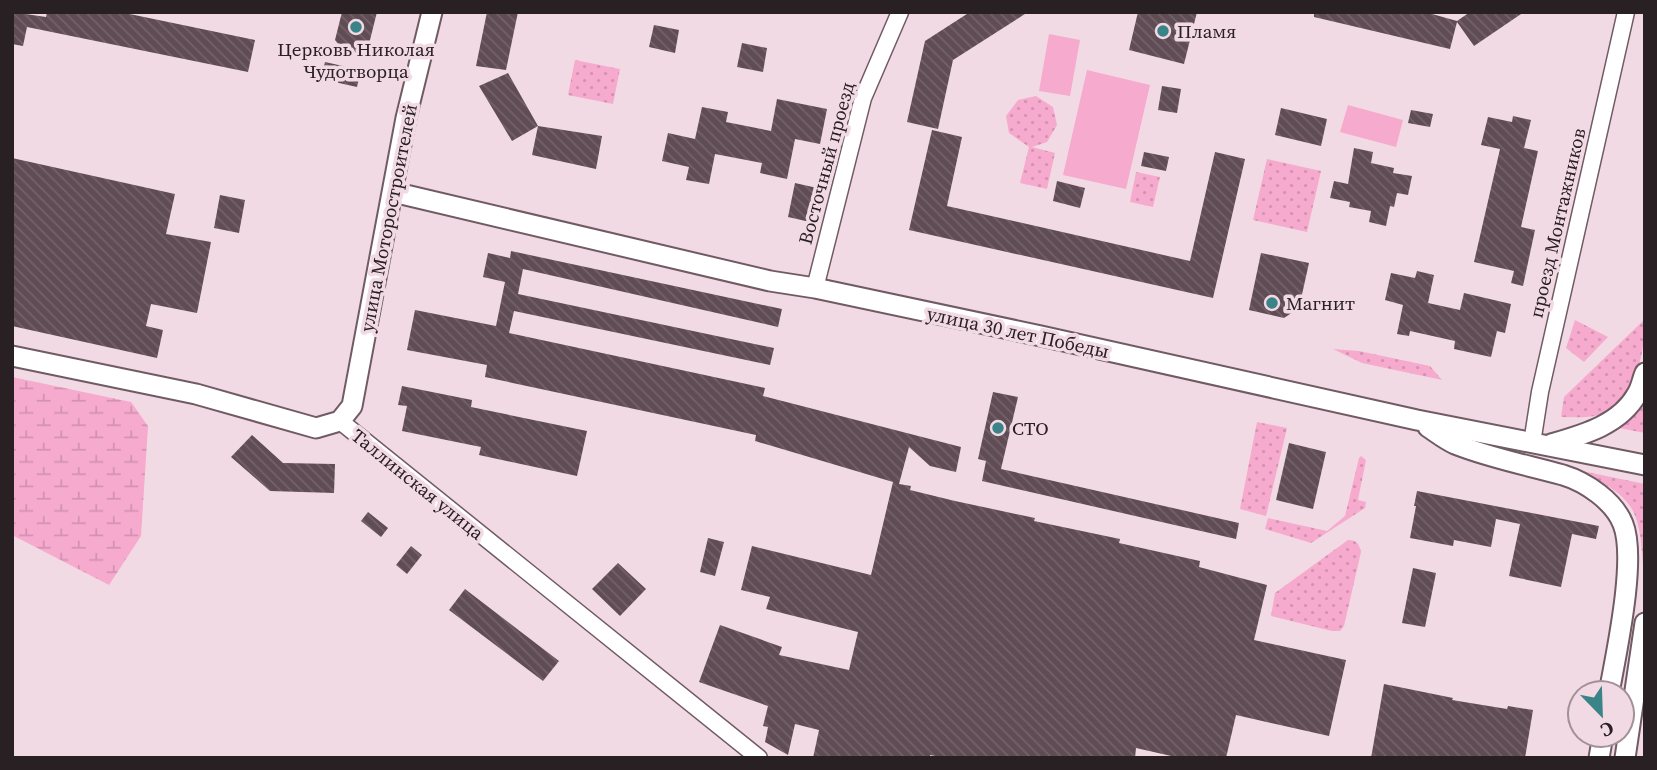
<svg xmlns="http://www.w3.org/2000/svg" width="1657" height="770" viewBox="0 0 1657 770" font-family="'Source Serif 4',serif">
	<style>
		.grass { fill: url(#grass-dots) }
		.wetland { fill: url(#wetland-marsh) }
		.pitch { fill: #f6aace }
		.building { fill: url(#building-back-hatch) }
		.lines { fill: none; stroke-linecap: round; stroke-linejoin: round }
		.minor-casing { stroke: #705b64; stroke-width: 19 }
		.tertiary-casing { stroke: #705b64; stroke-width: 23 }
		.minor { stroke: #fff; stroke-width: 16 }
		.tertiary { stroke: #fff; stroke-width: 19 }
		.poi-dot { fill: #3a8386; stroke: #f2dae4; stroke-width: 2.5 }
		.labels { text-anchor: middle; dominant-baseline: central; stroke-width: 7; stroke-linejoin: round; paint-order: stroke }
		.poi-label { font-size: 19px; fill: #292024; stroke: #f2dae4; text-anchor: start }
		.street-label { font-size: 19px; fill: #292024; stroke: #f2dae4 }
	</style>
	<defs>
		<pattern id="grass-dots" width="8" height="8" patternUnits="userSpaceOnUse" patternTransform="scale(1.75)"><rect width="8" height="8" fill="#f6aace"/><path d="M2 2h.1M6 6h.1" fill="none" stroke="#d392b1" stroke-width="1.8" stroke-linecap="round"/></pattern>
		<pattern id="wetland-marsh" width="20" height="14" patternUnits="userSpaceOnUse" patternTransform="scale(1.75)"><rect width="20" height="14" fill="#f6aace"/><path d="M1 5h8M5 5V1M11 12h8M15 12V8" fill="none" stroke="#d392b1"/></pattern>
		<pattern id="building-back-hatch" width="6" height="6" patternUnits="userSpaceOnUse" patternTransform="scale(1.75)"><rect width="6" height="6" fill="#604c55"/><path d="M-1 5l2 2M0 0l6 6M5-1l2 2" fill="none" stroke="#73626a"/></pattern>
	</defs>
	<rect width="100%" height="100%" fill="#f2dae4"/>
	<!-- grass -->
	<g class="grass">
		<polygon points="575,60 620,69 613,104 568,95"/>
		<polygon points="1036,96 1053,107 1057,125 1047,142 1032,147 1055,153 1047,189 1020,183 1029,147 1009,133 1006,116 1018,100"/>
		<polygon points="1267,159 1321,171 1307,232 1253,220"/>
		<polygon points="1136,172 1160,177 1153,207 1130,202"/>
		<path d="M1645 319C1645 353 1635 408 1595 416 1584 418 1572 417 1561 417L1564 397Z"/>
		<polygon points="1575,320 1608,337 1584,362 1566,348"/>
		<polygon points="1333,349 1359,351 1430,366 1442,380 1362,363"/>
		<polygon points="1645,399 1645,433 1619,428 1633,416"/>
		<polygon points="1257,422 1287,428 1266,516 1240,509"/>
		<polygon points="1361,456 1366,460 1358,500 1366,502 1365,508 1311,543 1265,529 1268,518 1327,531 1345,516 1359,458"/>
		<path d="M1582 471 1645 484V564H1643C1639 506 1633 499 1582 471Z"/>
		<path d="M1348 540C1357 540 1359 544 1361 552L1344 626 1340 631H1332L1271 616 1275 593Z"/>
	</g>
	<!-- wetland -->
	<polygon class="wetland" points="12,377 131,402 148,426 141,536 109,585 12,535"/>
	<!-- pitch -->
	<g class="pitch">
		<polygon points="1049,34 1080,40 1070,96 1039,91"/>
		<polygon points="1087,70 1150,85 1126,189 1063,175"/>
		<polygon points="1348,105 1403,120 1396,147 1340,132"/>
	</g>
	<!-- building -->
	<g class="building">
		<polygon points="12,12 46,17 47,12 120,12 255,40 248,72 27,27 23,46 12,44"/>
		<polygon points="342,12 377,12 368,48 349,58 335,40"/>
		<polygon points="487,12 518,12 506,70 476,66"/>
		<polygon points="970,12 1028,12 953,60 938,129 907,122 925,41"/>
		<polygon points="1138,12 1197,12 1184,64 1129,50"/>
		<polygon points="1314,12 1425,12 1457,21 1470,12 1524,12 1474,46 1457,22 1450,49 1314,17"/>
		<polygon points="654,25 679,30 675,53 649,47"/>
		<polygon points="742,43 767,48 763,72 737,67"/>
		<polygon points="325,62 361,70 357,87 321,79"/>
		<polygon points="508,73 538,126 602,136 596,169 532,155 538,126 512,141 479,86"/>
		<polygon points="1162,86 1181,89 1177,113 1158,110"/>
		<polygon points="777,99 827,109 820,144 795,139 787,179 760,173 762,163 715,154 709,184 686,180 689,167 662,161 668,133 695,139 702,107 728,112 726,122 771,131"/>
		<polygon points="1281,108 1327,119 1321,146 1275,135"/>
		<polygon points="1411,110 1433,114 1430,127 1408,123"/>
		<polygon points="1513,116 1531,120 1524,148 1538,151 1521,227 1535,230 1523,286 1511,283 1514,271 1474,262 1500,149 1481,145 1488,117 1512,122"/>
		<polygon points="932,130 962,137 947,206 1190,261 1215,152 1245,159 1213,298 909,230"/>
		<polygon points="1354,148 1373,152 1371,163 1394,168 1393,173 1412,176 1408,195 1397,193 1394,207 1390,206 1386,226 1369,222 1371,211 1349,207 1350,202 1330,198 1334,181 1348,184"/>
		<polygon points="1144,152 1169,157 1166,171 1141,166"/>
		<polygon points="12,158 175,194 166,234 211,242 197,313 151,304 146,326 163,330 157,358 12,326"/>
		<polygon points="1057,181 1085,188 1080,208 1053,201"/>
		<polygon points="795,183 826,190 819,224 788,217"/>
		<polygon points="220,195 245,200 239,233 214,228"/>
		<polygon points="511,251 782,309 778,327 523,269 518,294 774,348 770,365 514,311 509,333 765,388 763,396 961,447 956,472 930,466 909,447 899,484 911,486 910,490 955,501 1035,518 1034,521 1120,539 1119,543 1200,561 1199,567 1267,585 1254,640 1346,660 1329,736 1236,715 1226,758 1180,758 1136,748 1135,758 945,758 930,755 930,758 813,758 819,730 795,724 788,755 765,742 768,727 763,726 768,706 699,682 720,625 782,647 779,655 849,670 858,632 766,609 770,597 741,590 752,546 871,575 893,482 755,441 756,435 485,377 487,365 407,350 415,310 496,326 505,282 483,277 488,253 510,258"/>
		<polygon points="1261,253 1309,263 1299,308 1284,318 1249,310"/>
		<polygon points="1417,271 1434,275 1428,303 1460,310 1464,293 1511,304 1505,333 1497,331 1491,357 1454,349 1455,341 1410,331 1409,336 1397,334 1403,305 1385,300 1391,273 1415,278"/>
		<polygon points="402,386 472,400 471,407 587,431 577,476 479,455 481,447 402,431 407,406 398,405"/>
		<polygon points="993,392 1018,397 1001,469 1239,523 1236,539 982,481 986,461 978,459"/>
		<polygon points="252,435 283,463 335,464 334,493 270,491 231,457"/>
		<polygon points="1289,443 1326,452 1313,509 1276,500"/>
		<polygon points="1417,491 1599,526 1596,539 1572,534 1561,587 1509,576 1520,524 1496,519 1491,547 1454,540 1453,546 1410,538 1416,506 1414,506"/>
		<polygon points="368,512 388,528 381,537 361,521"/>
		<polygon points="708,538 724,542 715,576 700,572"/>
		<polygon points="411,546 422,555 407,574 396,565"/>
		<polygon points="618,563 646,589 620,616 592,589"/>
		<polygon points="1413,568 1436,573 1425,627 1402,623"/>
		<polygon points="465,589 559,661 543,681 449,610"/>
		<polygon points="1384,684 1453,698 1452,700 1507,709 1508,706 1533,710 1525,758 1371,758"/>
	</g>
	<g class="lines">
		<!-- minor casing -->
		<g class="minor-casing">
			<g id="minor">
				<polyline points="815,288 863,98 900,12"/>
				<polyline points="340,421 759,758"/>
				<polyline points="1532,443 1540,392 1626,12"/>
			</g>
		</g>
		<!-- tertiary casing -->
		<g class="tertiary-casing">
			<g id="tertiary">
				<polyline points="393,192 770,281 815,288 1041,336 1417,420 1645,465"/>
				<polyline points="12,356 196,394 316,428 340,421 352,406 406,118 432,12"/>
				<path d="M1428 427C1437 433 1446 440 1455 444 1490 458 1527 465 1563 475 1586 482 1614 501 1623 524 1637 559 1616 654 1609 693"/>
				<path d="M1551 444C1582 435 1620 425 1637 394 1641 388 1642 380 1645 373"/>
				<polyline points="1599,758 1603,735"/>
				<polyline points="1625,758 1645,623"/>
			</g>
		</g>
		<!-- minor -->
		<use href="#minor" class="minor"/>
		<!-- tertiary -->
		<use href="#tertiary" class="tertiary"/>
	</g>
	<!-- markers -->
	<g class="poi-dot">
		<circle cx="356" cy="27" r="7"/>
		<circle cx="1163" cy="31" r="7"/>
		<circle cx="1272" cy="303" r="7"/>
		<circle cx="998" cy="428" r="7"/>
	</g>
	<g class="labels">
		<!-- poi labels -->
		<g class="poi-label">
			<text x="1177" y="31">Пламя</text>
			<text x="356" y="49" text-anchor="middle">Церковь Николая<tspan x="356" dy="22">Чудотворца</tspan></text>
			<text x="1286" y="303">Магнит</text>
			<text x="1012" y="428">СТО</text>
		</g>
		<!-- street labels -->
		<g class="street-label">
			<text transform="translate(826 163) rotate(-75)">Восточный проезд</text>
			<text transform="translate(388 218) rotate(-79)">улица Моторостроителей</text>
			<text transform="translate(1557 223) rotate(-77)">проезд Монтажников</text>
			<text transform="translate(1018 332) rotate(12)">улица 30 лет Победы</text>
			<text transform="translate(418 484) rotate(39)">Таллинская улица</text>
		</g>
	</g>
	<!-- border -->
	<rect width="1657" height="770" fill="none" stroke="#292024" stroke-width="28"/>
	<!-- north arrow -->
	<g transform="translate(1601 714) rotate(157)"><circle r="33" fill="#f2dae4" stroke="#a29097" stroke-width="2"/>
	<path d="M0-5L12 26L0 18L-12 26Z" fill="#3a8386"/>
	<text y="-10" font-size="19" font-weight="bold" text-anchor="middle" fill="#292024">С</text>
	</g>
</svg>
